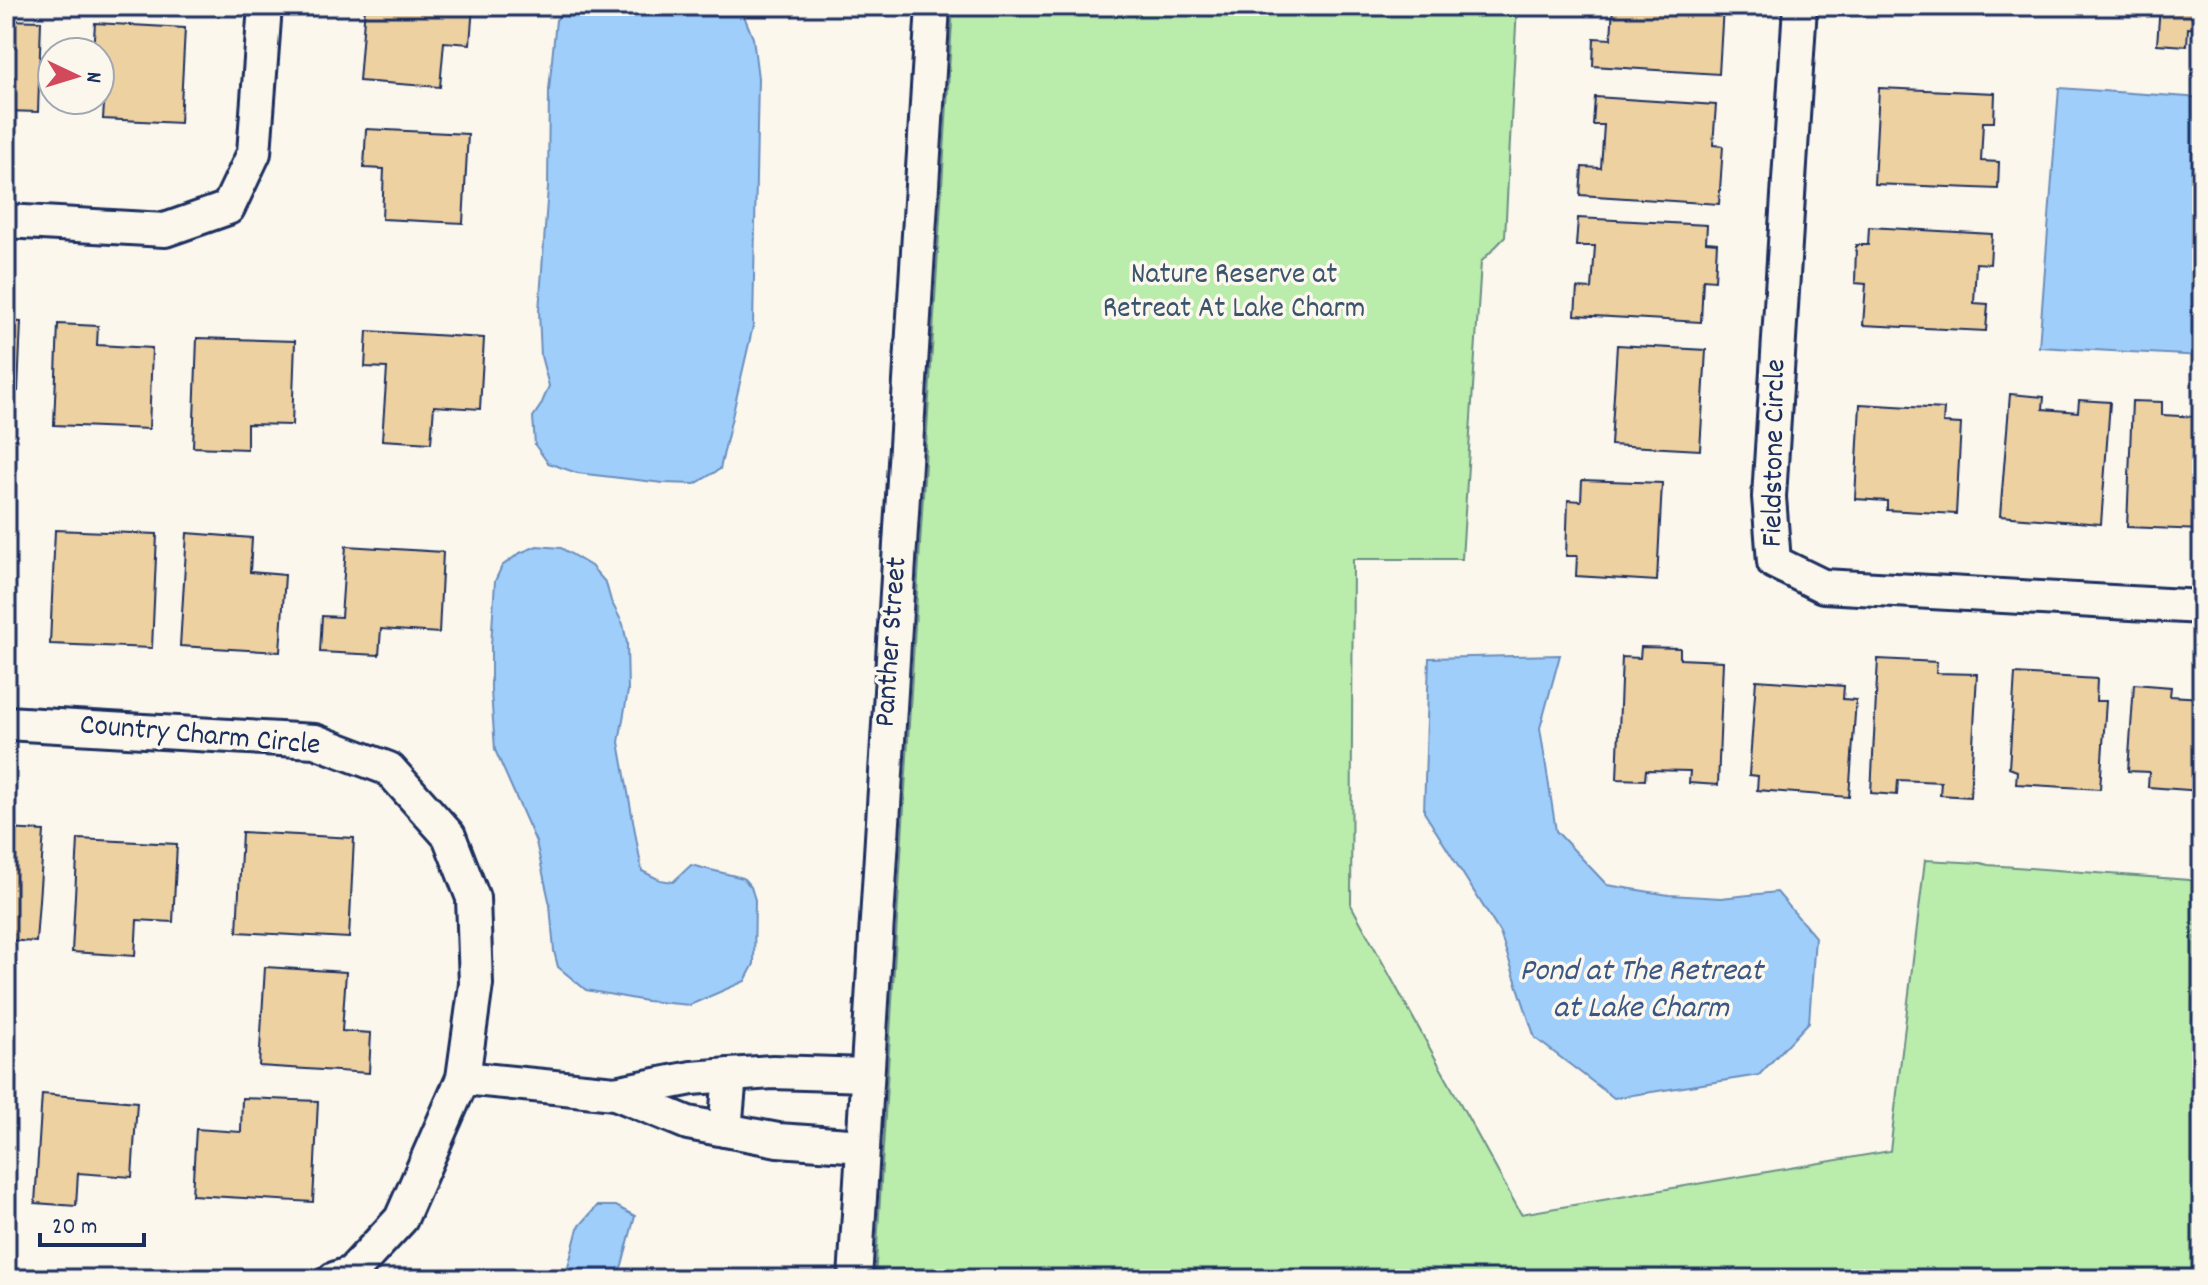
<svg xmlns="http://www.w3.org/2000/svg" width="2208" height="1285" viewBox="0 0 2208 1285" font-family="Dekko,sans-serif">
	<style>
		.green { fill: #baecac; stroke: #6a8e85; stroke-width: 2 }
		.water { fill: #a0cefb; stroke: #6b8ebc; stroke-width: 2 }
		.building { fill: #eed1a1; stroke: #1b2f5e; stroke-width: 2 }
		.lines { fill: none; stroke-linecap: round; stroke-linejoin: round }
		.minor-casing { stroke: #1b2f5e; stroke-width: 38 }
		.minor { stroke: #fbf7ec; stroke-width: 32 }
		.labels { text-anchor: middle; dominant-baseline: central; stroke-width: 7; stroke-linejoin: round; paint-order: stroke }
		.park-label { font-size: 30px; fill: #3b556e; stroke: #fbf7ec }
		.street-label { font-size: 30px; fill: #1b2f5e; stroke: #fbf7ec }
		.water-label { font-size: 32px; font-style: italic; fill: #3c5785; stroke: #fbf7ec }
	</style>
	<rect width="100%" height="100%" fill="#fbf7ec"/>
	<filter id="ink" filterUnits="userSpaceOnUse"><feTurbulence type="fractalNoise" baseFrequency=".0125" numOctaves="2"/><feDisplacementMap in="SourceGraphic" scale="16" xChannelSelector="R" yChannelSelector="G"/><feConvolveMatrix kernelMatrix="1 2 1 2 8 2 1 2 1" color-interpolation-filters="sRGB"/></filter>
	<g filter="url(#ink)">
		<!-- green -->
		<polygon class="green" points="953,6 1517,6 1505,237 1481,262 1462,559 1353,559 1351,905 1521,1214 1890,1151 1925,860 1981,863 1988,865 2202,881 2202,1279 875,1279"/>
		<!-- water -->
		<g class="water">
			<polygon points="568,6 728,6 744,16 753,38 758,78 753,326 720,469 695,484 663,483 577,473 548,463 535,445 533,417 541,405 549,386 541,356 539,311 548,187 549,90 556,20"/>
			<polygon points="2059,88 2202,98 2202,356 2039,347"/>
			<polygon points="537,546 561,548 591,566 606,583 611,601 623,624 627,643 628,691 619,742 642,871 660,880 673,882 691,865 743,878 751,887 755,900 754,964 745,981 690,1005 646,1001 586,990 558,967 554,951 550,905 536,842 495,750 491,691 491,646 495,581 502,566 520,553"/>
			<polygon points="1560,655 1540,728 1556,831 1607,885 1669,895 1721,898 1777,892 1815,937 1809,1022 1759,1075 1614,1098 1535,1038 1500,933 1424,812 1429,658"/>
			<polygon points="597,1206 616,1206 635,1216 622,1265 615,1279 565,1279 578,1228"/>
		</g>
		<!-- building -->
		<g class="building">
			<polygon points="365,6 473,6 470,44 444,42 440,87 359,81"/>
			<polygon points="1613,6 1723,6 1719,74 1593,66 1594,38 1611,39"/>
			<polygon points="2160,6 2202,6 2202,29 2188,28 2187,46 2157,44"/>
			<polygon points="6,20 41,21 38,112 6,111"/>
			<polygon points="95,23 185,28 180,123 103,119 104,104 91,103 91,100 100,100 100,52 93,52"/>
			<polygon points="1879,88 1995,93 1994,122 1983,122 1981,161 1999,162 1998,189 1874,184"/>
			<polygon points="1595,97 1716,105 1713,145 1723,146 1719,204 1580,195 1582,167 1601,168 1604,125 1593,125"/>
			<polygon points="366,129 468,134 463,223 382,219 384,169 364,168"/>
			<polygon points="1578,218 1707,225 1706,242 1717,243 1715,280 1703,279 1701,322 1575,315 1577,288 1592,289 1595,246 1576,246"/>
			<polygon points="1869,227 1992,234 1990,264 1976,263 1974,303 1988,304 1986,331 1863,325 1866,284 1855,283 1856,245 1868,245"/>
			<polygon points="6,321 21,322 18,391 6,391"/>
			<polygon points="58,324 98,326 97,345 152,348 149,429 54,425"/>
			<polygon points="367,331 484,338 480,409 434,406 431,443 382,440 387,368 365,367"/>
			<polygon points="197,338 295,341 292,425 247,424 247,449 193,447"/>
			<polygon points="1617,345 1706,350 1700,450 1611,445"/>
			<polygon points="2010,394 2044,397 2043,409 2078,412 2079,400 2110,402 2101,524 2000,516"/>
			<polygon points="2132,401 2162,402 2162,415 2200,417 2200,407 2202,407 2202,530 2127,527"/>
			<polygon points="1860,404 1944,409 1943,423 1961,424 1956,514 1887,510 1887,501 1855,499"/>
			<polygon points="1582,480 1662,483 1657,581 1576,576 1577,556 1566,556 1568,500 1581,501"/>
			<polygon points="55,530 157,534 152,648 50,644"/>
			<polygon points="187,533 252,538 250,572 285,575 280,652 180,646"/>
			<polygon points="346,546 443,552 439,633 381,629 379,655 320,652 322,616 341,617"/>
			<polygon points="1641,647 1680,648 1680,659 1723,661 1718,785 1689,783 1690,771 1646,770 1645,780 1617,779 1622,657 1640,658"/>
			<polygon points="1878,659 1937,662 1936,673 1977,674 1970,797 1940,795 1941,782 1898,780 1897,795 1871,793"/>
			<polygon points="2015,674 2097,679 2096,701 2106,701 2100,789 2016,784 2017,771 2009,768"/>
			<polygon points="1756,680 1844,686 1843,699 1856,700 1849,797 1757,790 1758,776 1749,775"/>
			<polygon points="2134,684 2171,687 2170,696 2202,698 2202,791 2148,787 2149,772 2128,771"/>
			<polygon points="6,829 44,831 36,942 6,940"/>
			<polygon points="242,832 354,838 349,938 237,932"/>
			<polygon points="78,839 177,844 173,922 137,920 135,956 72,952"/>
			<polygon points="265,967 346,972 342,1031 371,1033 369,1073 259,1066"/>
			<polygon points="42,1094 137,1102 132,1177 78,1173 76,1206 35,1203"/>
			<polygon points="242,1098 318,1101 313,1202 192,1195 196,1129 241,1132"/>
		</g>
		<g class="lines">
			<!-- minor casing -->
			<g class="minor-casing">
				<g id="minor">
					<polyline points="1800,6 1769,497 1774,562 1823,586 2202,607"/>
					<polyline points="6,221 165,230 228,208 254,153 265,6"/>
					<polyline points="6,723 315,741 389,769 449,836 473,898 476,984 463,1078 401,1219 351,1273 334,1279"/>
					<polyline points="463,1078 615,1093 692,1078 730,1075 773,1072 867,1075"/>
					<polyline points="615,1093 688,1123 778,1140 863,1146"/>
					<polyline points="725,1130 730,1075"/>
					<polyline points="855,1279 933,6"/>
				</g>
			</g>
			<!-- minor -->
			<use href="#minor" class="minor"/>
		</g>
	</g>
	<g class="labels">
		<!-- park labels -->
		<g class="park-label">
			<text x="1234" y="276">Nature Reserve at<tspan x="1234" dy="34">Retreat At Lake Charm</tspan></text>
		</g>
		<!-- street labels -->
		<g class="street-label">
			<text transform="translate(1776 453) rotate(-89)">Fieldstone Circle</text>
			<text transform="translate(893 642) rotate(-86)">Panther Street</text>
			<text transform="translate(200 737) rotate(5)">Country Charm Circle</text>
		</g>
		<!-- water labels -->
		<g class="water-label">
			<text x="1641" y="973">Pond at The Retreat<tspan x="1641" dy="37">at Lake Charm</tspan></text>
		</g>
	</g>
	<!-- margin -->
	<rect width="2208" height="1285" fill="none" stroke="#fbf7ec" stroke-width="32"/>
	<rect x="16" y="16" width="2176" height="1253" fill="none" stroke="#1b2f5e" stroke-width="3" filter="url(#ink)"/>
	<!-- north arrow -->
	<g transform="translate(76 76) rotate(94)"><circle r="38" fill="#fbf7ec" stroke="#a1a7b3" stroke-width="2"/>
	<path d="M0-6L14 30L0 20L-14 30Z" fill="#d1495b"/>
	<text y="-12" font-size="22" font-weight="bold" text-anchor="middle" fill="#1b2f5e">N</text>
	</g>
	<!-- scale -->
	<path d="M40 1233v12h104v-12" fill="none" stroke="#1b2f5e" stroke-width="4"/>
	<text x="52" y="1233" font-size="24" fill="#1b2f5e" stroke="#fbf7ec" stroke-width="6" paint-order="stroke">20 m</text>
</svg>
